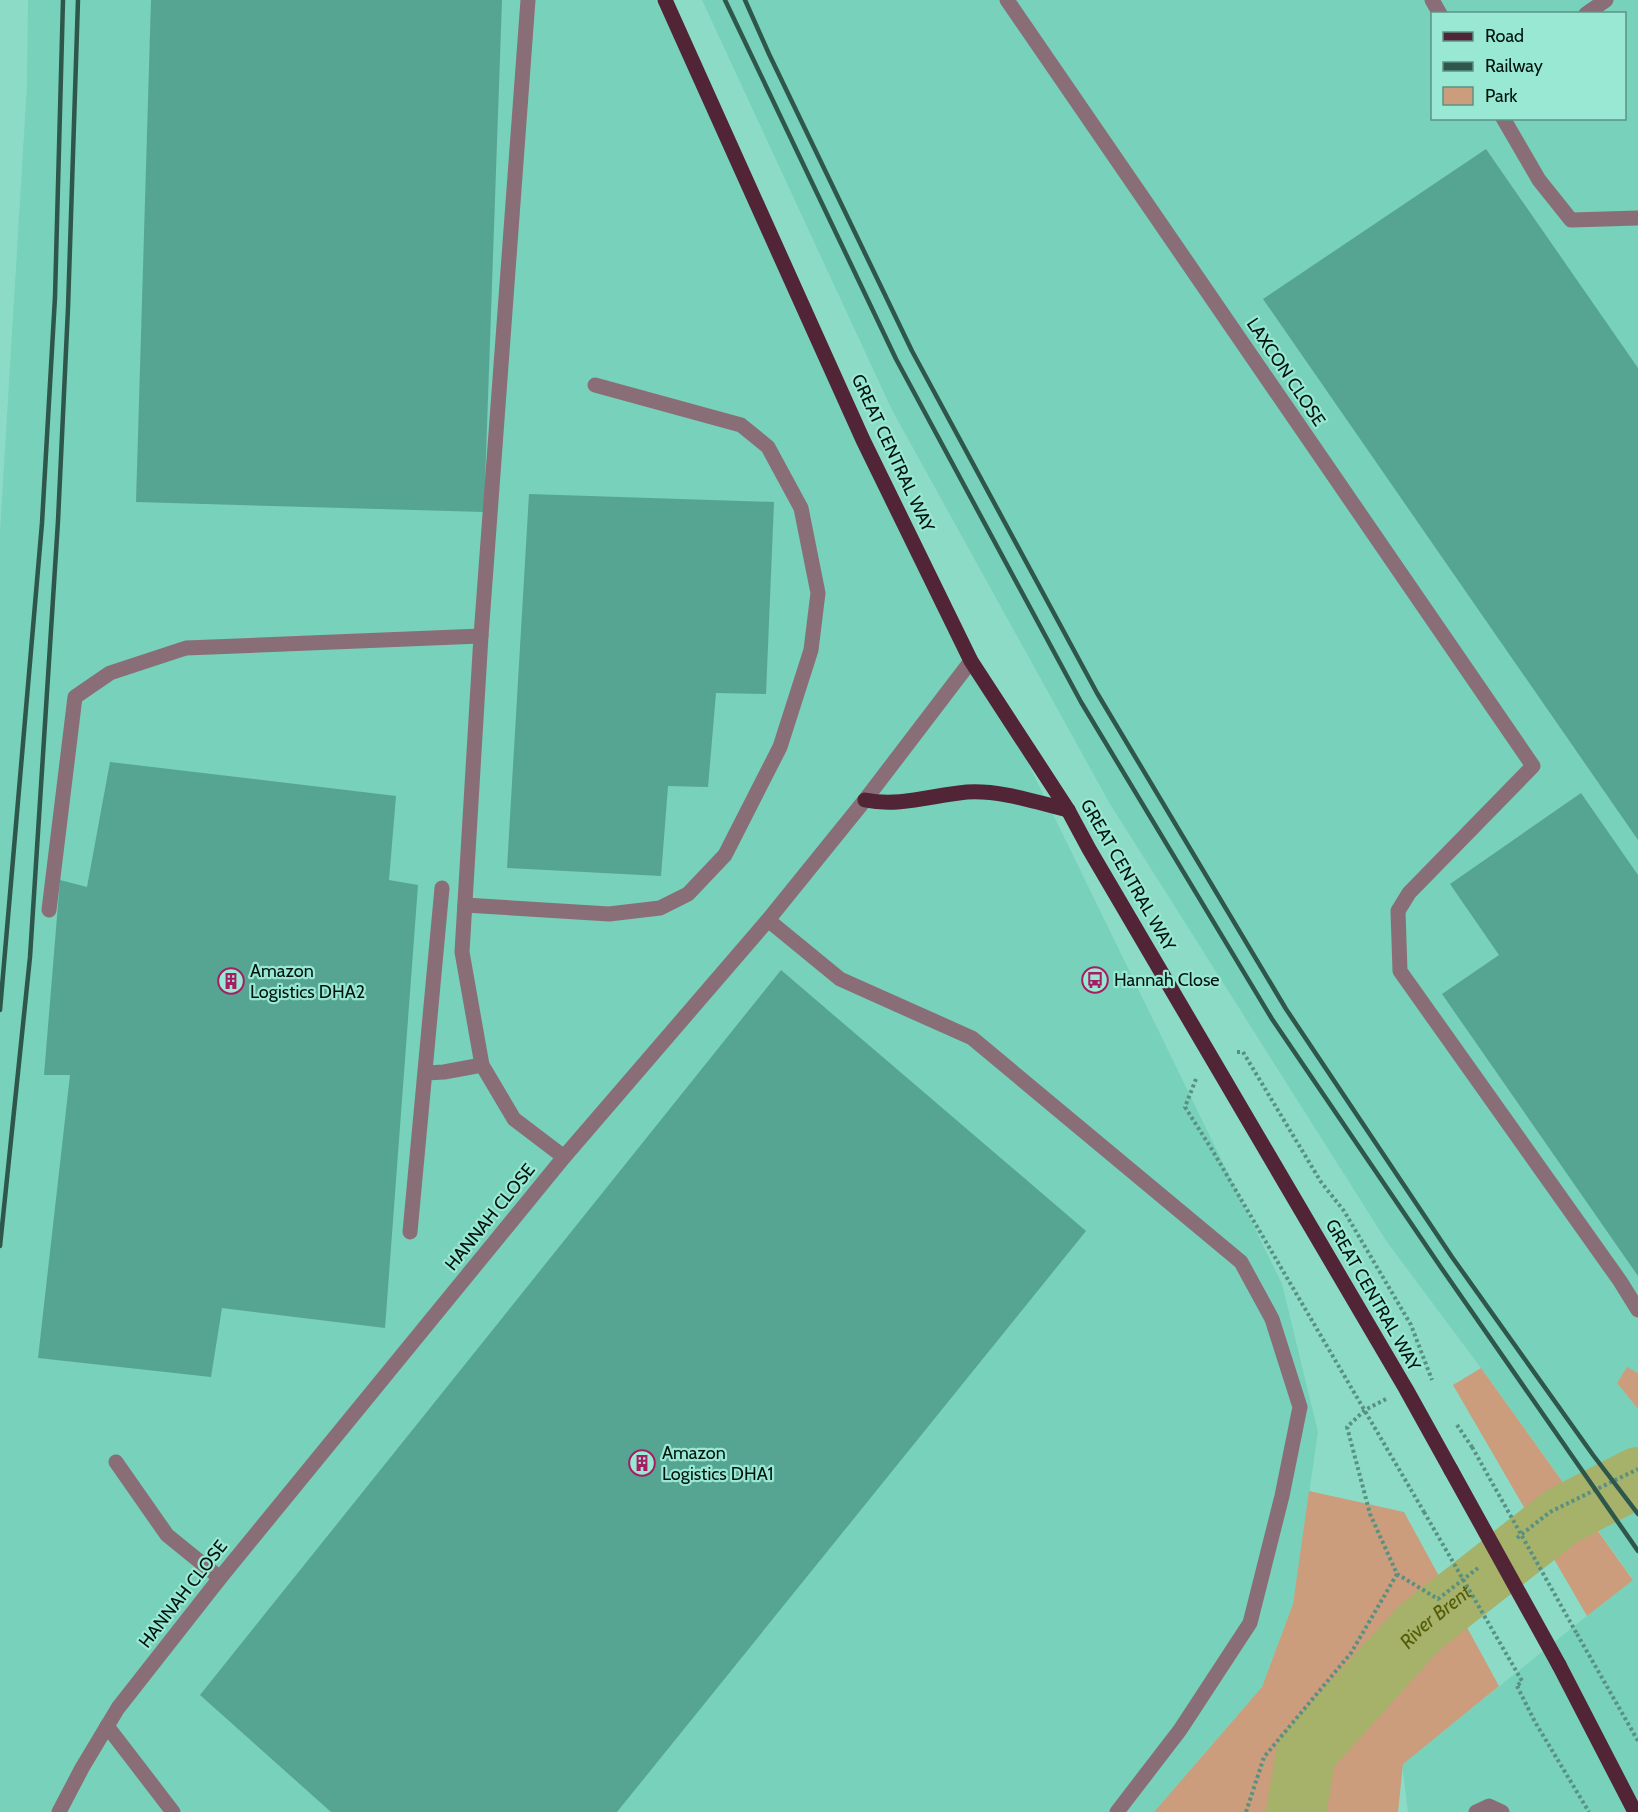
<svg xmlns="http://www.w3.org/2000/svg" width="1638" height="1812" viewBox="0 0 1638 1812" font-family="Cabin,sans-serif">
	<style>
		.built { fill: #78d1ba; fill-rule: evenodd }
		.green { fill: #cb9d7c }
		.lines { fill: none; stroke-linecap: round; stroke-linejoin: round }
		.river { stroke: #a6b16a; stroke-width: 60 }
		.building { fill: #56a592 }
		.path { stroke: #589182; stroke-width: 4; stroke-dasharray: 3 3; stroke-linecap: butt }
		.minor { stroke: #8a6e77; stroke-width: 15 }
		.major { stroke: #512436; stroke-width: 15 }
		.rail { stroke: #2e564b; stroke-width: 4.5 }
		.path-bridge { stroke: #589182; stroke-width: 4; stroke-dasharray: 3 3; stroke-linecap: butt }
		.major-bridge { stroke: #512436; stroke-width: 15 }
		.labels { text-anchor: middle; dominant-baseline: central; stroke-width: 4.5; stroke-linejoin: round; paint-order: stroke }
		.street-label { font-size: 18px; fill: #00140e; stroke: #99e8d4 }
		.poi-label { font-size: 18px; fill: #00140e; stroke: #99e8d4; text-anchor: start }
		.water-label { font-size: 20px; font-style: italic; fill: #545d08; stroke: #99e8d4 }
	</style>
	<rect width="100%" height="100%" fill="#8cdbc7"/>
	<!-- built -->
	<g class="built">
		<polygon points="28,0 656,0 1282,1284 1318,1432 1293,1604 1262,1687 1154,1812 0,1812 0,532 27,85"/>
		<path d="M702 0H1638V1373L1627 1368 1617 1383 1638 1409V1812H1408L1402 1764 1633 1579 1481 1368 1387 1242 1110 804 892 410ZM1432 14H1624V118H1432Z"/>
	</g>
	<!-- green -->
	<g class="green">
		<polygon points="1627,1367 1638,1373 1638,1409 1617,1383"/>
		<polygon points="1481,1368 1633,1580 1587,1616 1453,1385"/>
		<polygon points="1309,1491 1404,1512 1499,1686 1403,1764 1398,1812 1154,1812 1262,1687 1293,1604"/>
	</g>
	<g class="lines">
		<!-- river -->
		<path class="river" id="s1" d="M1296 1812 1306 1753 1419 1628 1562 1516 1638 1477"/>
	</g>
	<!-- building -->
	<g class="building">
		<polygon points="151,0 502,0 484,512 136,502"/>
		<polygon points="1486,149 1638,368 1638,840 1263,299"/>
		<polygon points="529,494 774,502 766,694 716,693 708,787 668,786 661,876 507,868"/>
		<polygon points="110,762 396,796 389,880 418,885 385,1328 222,1308 211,1377 38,1358 70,1075 44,1075 60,880 87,887"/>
		<polygon points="1581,793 1638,875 1638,1276 1442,994 1499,955 1450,884"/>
		<polygon points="781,970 1086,1231 617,1812 331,1812 200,1695"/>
	</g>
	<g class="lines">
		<!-- path -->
		<g class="path">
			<polyline points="1237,1052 1243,1052 1321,1182 1344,1211 1411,1325 1432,1380"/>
			<polyline points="1196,1079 1185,1107 1211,1148 1424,1512"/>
			<polyline points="1386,1399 1365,1410 1347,1427 1370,1514 1397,1574 1438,1599 1478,1568"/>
			<polyline points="1457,1425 1472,1447"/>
			<polyline points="1517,1538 1550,1512 1638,1469"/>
			<polyline points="1577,1634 1638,1741"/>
			<polyline points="1517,1686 1535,1722 1589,1812"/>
			<polyline points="1246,1812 1264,1757 1351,1653 1397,1574"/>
		</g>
		<!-- minor -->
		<g class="minor">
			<polyline points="528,0 481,636 462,952 482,1065 514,1119 564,1157"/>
			<polyline points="1007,0 1533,766 1409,893 1398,911 1400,971 1620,1281 1638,1310"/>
			<polyline points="1432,0 1440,14"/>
			<polyline points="1586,14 1606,0"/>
			<polyline points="1503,118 1539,180 1571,220 1638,218"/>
			<polyline points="465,905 609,914 660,908 688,894 725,855 780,747 811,650 818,593 801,508 768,447 741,425 595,385"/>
			<polyline points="49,910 75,697 110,673 186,648 481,636"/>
			<polyline points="768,920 840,979 972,1038 1241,1262 1272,1319 1300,1407 1282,1496 1250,1623 1180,1730 1117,1812"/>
			<polyline points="426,1073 444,1072 482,1065"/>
			<polyline points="410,1232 442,888"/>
			<polyline points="116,1462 167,1535 220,1578"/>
			<polyline points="107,1726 173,1812"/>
			<polyline points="59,1812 82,1768 118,1708 220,1578 564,1157 768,920 865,800 971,661"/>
			<polyline points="1476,1812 1489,1806 1502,1812"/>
		</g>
		<!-- major -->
		<g class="major">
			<polyline points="665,0 863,440 971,661 1068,810 1089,849 1406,1389 1451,1470"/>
			<path d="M865 800C900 807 933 795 967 792 1001 790 1035 802 1068 810"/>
			<polyline points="1559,1665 1635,1812"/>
		</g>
		<!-- rail -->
		<g class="rail">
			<polyline points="725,0 896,359 1081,702 1272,1019 1440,1266 1638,1551"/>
			<polyline points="745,0 769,54 912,351 1097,693 1286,1009 1452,1257 1593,1455 1638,1514"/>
			<polyline points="0,1010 42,523 55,297 63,0"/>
			<polyline points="0,1246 30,957 58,521 68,308 78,0"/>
		</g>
		<!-- path-bridge -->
		<g class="path-bridge">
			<polyline points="1472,1447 1577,1634"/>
			<polyline points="1424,1512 1522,1681 1517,1686"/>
		</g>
		<!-- major-bridge -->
		<polyline class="major-bridge" points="1451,1470 1559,1665"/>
	</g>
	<!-- icons -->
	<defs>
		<g id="bus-ring" transform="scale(1.35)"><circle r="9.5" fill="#99e8d4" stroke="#a71d63" stroke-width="1.5"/><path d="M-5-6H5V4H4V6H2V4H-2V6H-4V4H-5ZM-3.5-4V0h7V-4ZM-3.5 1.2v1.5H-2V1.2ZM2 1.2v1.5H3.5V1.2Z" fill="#a71d63"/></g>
		<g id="building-ring" transform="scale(1.35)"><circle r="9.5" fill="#99e8d4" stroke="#a71d63" stroke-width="1.5"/><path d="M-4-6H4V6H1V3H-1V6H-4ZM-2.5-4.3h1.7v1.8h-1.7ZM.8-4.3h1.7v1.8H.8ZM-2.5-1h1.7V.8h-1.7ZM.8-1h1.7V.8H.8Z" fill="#a71d63"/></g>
	</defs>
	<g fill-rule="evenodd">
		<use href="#bus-ring" x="1095" y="980"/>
		<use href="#building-ring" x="231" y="981"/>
		<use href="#building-ring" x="642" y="1463"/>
	</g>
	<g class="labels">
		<!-- street labels -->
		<g class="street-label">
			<text transform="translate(1286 372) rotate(56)">LAXCON CLOSE</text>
			<text transform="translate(893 453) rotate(65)">GREAT CENTRAL WAY</text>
			<text transform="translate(1128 875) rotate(60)">GREAT CENTRAL WAY</text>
			<text transform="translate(490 1217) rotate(-51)">HANNAH CLOSE</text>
			<text transform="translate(1373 1295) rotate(60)">GREAT CENTRAL WAY</text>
			<text transform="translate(183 1594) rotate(-52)">HANNAH CLOSE</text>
		</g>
		<!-- poi labels -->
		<g class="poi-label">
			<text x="250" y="971">Amazon<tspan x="250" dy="21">Logistics DHA2</tspan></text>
			<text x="1114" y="980">Hannah Close</text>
			<text x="662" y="1453">Amazon<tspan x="662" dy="21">Logistics DHA1</tspan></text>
		</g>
		<!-- water labels -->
		<g class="water-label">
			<text stroke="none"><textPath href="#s1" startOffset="248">River Brent</textPath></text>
		</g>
	</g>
	<!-- legend -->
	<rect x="1431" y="12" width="195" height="108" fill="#99e8d4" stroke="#5c9385" stroke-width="1.5"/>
	<rect x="1443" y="32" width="30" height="9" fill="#512436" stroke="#5c9385" stroke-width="1.5"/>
	<text x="1485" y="42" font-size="18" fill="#00140e">Road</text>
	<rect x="1443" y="62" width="30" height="9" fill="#2e564b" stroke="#5c9385" stroke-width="1.5"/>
	<text x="1485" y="72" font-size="18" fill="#00140e">Railway</text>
	<rect x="1443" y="87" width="30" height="18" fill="#cb9d7c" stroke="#5c9385" stroke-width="1.5"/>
	<text x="1485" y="102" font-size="18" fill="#00140e">Park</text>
</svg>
